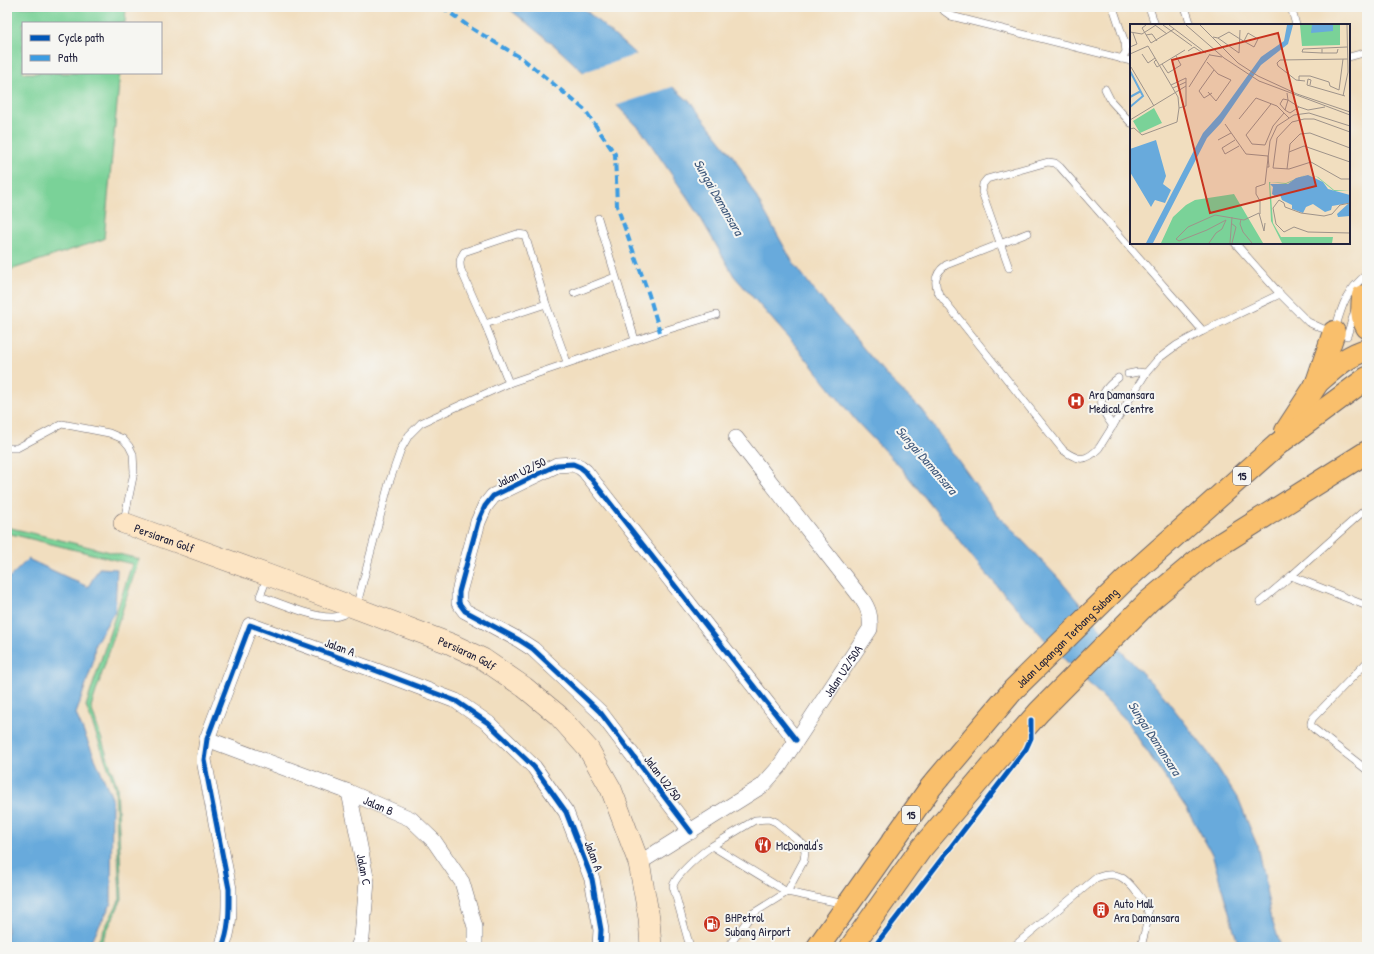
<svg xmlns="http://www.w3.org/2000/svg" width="1374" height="954" viewBox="0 0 1374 954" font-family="'Patrick Hand',sans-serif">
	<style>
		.green { fill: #7ad298; stroke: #4e7a6a }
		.water { fill: #68aadc; stroke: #45668c }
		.pier { fill: #f1debf }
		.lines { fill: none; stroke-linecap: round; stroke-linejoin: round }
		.lane-casing { stroke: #6a6469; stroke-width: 8 }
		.street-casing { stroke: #6a6469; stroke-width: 16 }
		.secondary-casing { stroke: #6a6469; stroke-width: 22 }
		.primary-casing { stroke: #6a6469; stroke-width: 24 }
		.lane { stroke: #fff; stroke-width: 7 }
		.street { stroke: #fff; stroke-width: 15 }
		.secondary { stroke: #fde5c4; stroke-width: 21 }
		.primary { stroke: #f9bf6c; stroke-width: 22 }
		.quiet { stroke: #3c9ce2; stroke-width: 4; stroke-dasharray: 8 4; stroke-linecap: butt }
		.cycleway-casing { stroke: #f6f6f2; stroke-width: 8 }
		.cycleway { stroke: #0057b8; stroke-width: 5 }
		.labels { text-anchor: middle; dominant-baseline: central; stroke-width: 4; stroke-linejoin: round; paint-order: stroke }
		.shield { fill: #f6f6f2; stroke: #626272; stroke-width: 1 }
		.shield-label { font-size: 11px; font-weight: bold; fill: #22223b }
		.poi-label { font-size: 12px; fill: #22223b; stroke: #f6f6f2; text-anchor: start }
		.street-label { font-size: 12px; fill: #22223b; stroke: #f6f6f2 }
		.water-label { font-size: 13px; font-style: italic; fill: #3e587b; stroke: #f6f6f2 }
		.inset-river { fill: none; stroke: #68aadc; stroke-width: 2 }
		.inset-road { fill: none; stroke: #9e938a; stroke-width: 1 }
		.view { fill: #c8321e; fill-opacity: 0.15; stroke: #c8321e; stroke-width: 2 }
		.inset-edge { fill: none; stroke: #22223b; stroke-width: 2 }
	</style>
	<rect width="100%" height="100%" fill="#f6f6f2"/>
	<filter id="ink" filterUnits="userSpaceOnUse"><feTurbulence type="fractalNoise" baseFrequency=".025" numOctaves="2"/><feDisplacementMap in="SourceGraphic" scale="8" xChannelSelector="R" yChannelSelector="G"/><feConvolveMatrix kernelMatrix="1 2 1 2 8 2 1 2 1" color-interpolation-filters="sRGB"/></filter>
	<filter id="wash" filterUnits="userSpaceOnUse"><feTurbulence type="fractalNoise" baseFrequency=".012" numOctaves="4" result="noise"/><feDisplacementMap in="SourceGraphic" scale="16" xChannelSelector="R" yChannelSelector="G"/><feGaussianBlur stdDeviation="0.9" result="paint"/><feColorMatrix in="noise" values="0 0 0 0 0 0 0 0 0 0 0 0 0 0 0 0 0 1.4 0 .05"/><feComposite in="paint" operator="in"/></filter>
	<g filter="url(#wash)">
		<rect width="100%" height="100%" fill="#f1debf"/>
		<!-- green -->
		<g class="green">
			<polygon points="7,7 126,7 125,23 23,23 23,73 120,73 104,239 7,271"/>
			<polygon points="7,527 139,559 91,707 117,786 122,899 99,947 95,947 120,899 115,787 86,706 132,564 7,533"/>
		</g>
		<!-- water -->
		<g class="water">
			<polygon points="507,7 582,7 691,103 735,159 791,259 813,289 888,377 921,409 997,514 1059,579 1104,633 1163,695 1209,754 1239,801 1257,845 1272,919 1281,947 1239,947 1212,854 1187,809 1124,718 1049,644 982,569 902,469 857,422 795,345 734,276 696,210 641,130 595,83 555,46"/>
			<polygon points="28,559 88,587 99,568 117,569 115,611 95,644 93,663 76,714 112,798 111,904 88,947 7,947 7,580"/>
		</g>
		<!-- pier -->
		<polygon class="pier" points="638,54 675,86 615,106 581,73"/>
	</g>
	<g filter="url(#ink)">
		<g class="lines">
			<!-- lane casing -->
			<g class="lane-casing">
				<g id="lane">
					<polyline points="944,7 944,11 951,16 1131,61"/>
					<polyline points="1113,7 1125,43 1126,52 1121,59"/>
					<polyline points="1149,7 1155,25"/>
					<polyline points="1185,7 1191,25"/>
					<polyline points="1291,7 1296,25"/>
					<polyline points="1349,57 1367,52"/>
					<polyline points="1105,89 1111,101 1131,123"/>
					<polyline points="598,218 635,340"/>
					<path d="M1028 233 946 265C935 273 933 282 939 294L1063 450C1078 461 1086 462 1099 448L1146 373 1158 359 1177 345 1203 331 1280 294"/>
					<polyline points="1235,243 1280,294 1308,322 1321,328 1347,336 1355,310"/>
					<polyline points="1009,268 982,192 983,184 987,179 1048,162 1055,163 1060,167 1203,331"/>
					<polyline points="574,293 615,277"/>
					<polyline points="485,324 546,304"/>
					<path d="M1335 330C1342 305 1346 291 1367 274"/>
					<polyline points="1128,374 1138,372 1146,373"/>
					<path d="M509 383 485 324 461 270C459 262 460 258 464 252L517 234 525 235 546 304 567 362"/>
					<path d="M1113 426C1097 406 1097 393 1118 378"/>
					<polyline points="7,448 17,448 62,424 109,433 123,439 129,446 133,454 134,472 124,521"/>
					<polyline points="1367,508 1291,576 1367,606"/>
					<path d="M268 576 260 596C279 603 314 618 333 617 341 617 349 612 356 608L389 483 401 449 409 435 421 423 509 383 660 332 716 315"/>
					<polyline points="1260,602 1291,576"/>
					<path d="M1367 662 1313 718C1310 723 1310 725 1314 729L1367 770"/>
					<path d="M690 947 673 886C676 875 701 853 712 846L787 892 804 860 805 852 804 845 776 822 769 819 755 820 712 846"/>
					<polyline points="728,947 752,914 787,892 845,904"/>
					<path d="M1013 947 1096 878C1117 870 1125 877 1138 894 1143 900 1147 905 1148 913 1148 924 1143 937 1141 947"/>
				</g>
			</g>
			<!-- street casing -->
			<g class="street-casing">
				<g id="street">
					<path id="s1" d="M207 739 349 792 411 819 434 841 462 882 475 927V947"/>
					<path id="s2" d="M349 792 367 882 362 937 358 947"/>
					<polyline points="691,832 600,712 533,649 519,640 465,611 459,603 459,592 478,522 485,506 493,496 557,465 573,464 580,467 585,471 796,740"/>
					<path id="s3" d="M639 863 762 786 779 767 870 629C871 617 869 609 862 599L736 438"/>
					<path d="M222 947C230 928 229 910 229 889L204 760 207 739 250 625 377 671 456 701 488 723 534 767 566 812 592 879 601 930 600 947"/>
				</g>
			</g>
			<!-- secondary casing -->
			<g class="secondary-casing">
				<g id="secondary">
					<path id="s4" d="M124 523 268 575 451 644 483 659 524 687 558 715 589 750 611 789 639 863 649 918 651 947"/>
				</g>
			</g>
			<!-- primary casing -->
			<g class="primary-casing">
				<g id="primary">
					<path d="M1363 296C1362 308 1361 317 1367 327"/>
					<path d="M1316 384C1332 370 1347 355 1367 350"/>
					<polyline points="1286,431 1316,385 1334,332"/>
					<path id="s5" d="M818 947 931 787 1014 689 1124 581 1278 444 1367 378"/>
					<polyline points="851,947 920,850 994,763 1039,712 1149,601 1208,552 1367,452"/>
				</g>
			</g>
			<!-- lane -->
			<use href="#lane" class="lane"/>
			<!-- street -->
			<use href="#street" class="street"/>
			<!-- secondary -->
			<use href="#secondary" class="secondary"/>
			<!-- primary -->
			<use href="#primary" class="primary"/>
			<!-- quiet -->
			<polyline class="quiet" points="442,7 471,28 523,59 585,110 615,154 617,206 649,295 660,332"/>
			<!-- cycleway casing -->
			<g class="cycleway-casing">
				<g id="cycleway">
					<polyline points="691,832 600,712 533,649 519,640 465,611 459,603 459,592 478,522 485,506 493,496 557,465 573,464 580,467 585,471 796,740"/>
					<path d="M222 947C230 928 229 910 229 889L204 760 207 739 250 625 377 671 456 701 488 723 534 767 566 812 592 879 601 930 600 947"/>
					<polyline points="874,947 1026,749 1031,738 1031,720"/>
				</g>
			</g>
			<!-- cycleway -->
			<use href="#cycleway" class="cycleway"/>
		</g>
	</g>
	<!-- icons -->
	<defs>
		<g id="hospital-disc" transform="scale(0.9)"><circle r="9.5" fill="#c8321e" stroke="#f6f6f2"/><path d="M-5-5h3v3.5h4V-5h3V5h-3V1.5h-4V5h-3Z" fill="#fff"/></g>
		<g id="restaurant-disc" transform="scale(0.9)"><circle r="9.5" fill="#c8321e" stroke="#f6f6f2"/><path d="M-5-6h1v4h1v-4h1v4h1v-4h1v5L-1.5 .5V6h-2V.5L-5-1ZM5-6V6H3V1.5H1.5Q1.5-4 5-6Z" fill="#fff"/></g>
		<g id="building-disc" transform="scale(0.9)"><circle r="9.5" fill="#c8321e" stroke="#f6f6f2"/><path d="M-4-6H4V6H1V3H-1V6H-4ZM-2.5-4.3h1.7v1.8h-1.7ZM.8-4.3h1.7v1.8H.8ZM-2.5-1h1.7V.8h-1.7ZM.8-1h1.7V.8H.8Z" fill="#fff"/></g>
		<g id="fuel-disc" transform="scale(0.9)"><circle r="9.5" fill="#c8321e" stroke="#f6f6f2"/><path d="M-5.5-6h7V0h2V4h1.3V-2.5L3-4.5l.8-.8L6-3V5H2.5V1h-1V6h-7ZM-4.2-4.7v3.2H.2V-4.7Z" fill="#fff"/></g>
	</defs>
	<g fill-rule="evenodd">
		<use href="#hospital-disc" x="1076" y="401"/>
		<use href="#restaurant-disc" x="763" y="845"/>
		<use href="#building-disc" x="1101" y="910"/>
		<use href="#fuel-disc" x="712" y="924"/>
	</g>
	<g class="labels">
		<!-- shield labels -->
		<g class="shield">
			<rect x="1233" y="467" width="18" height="18" rx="3"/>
			<rect x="902" y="806" width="18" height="18" rx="3"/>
		</g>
		<g class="shield-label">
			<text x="1242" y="476">15</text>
			<text x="911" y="815">15</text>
		</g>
		<!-- poi labels -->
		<g class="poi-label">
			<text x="1089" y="394">Ara Damansara<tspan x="1089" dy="14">Medical Centre</tspan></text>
			<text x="776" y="845">McDonald's</text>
			<text x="1114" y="903">Auto Mall<tspan x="1114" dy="14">Ara Damansara</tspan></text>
			<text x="725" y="917">BHPetrol<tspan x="725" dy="14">Subang Airport</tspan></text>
		</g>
		<!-- street labels -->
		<g class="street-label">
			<text transform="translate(521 472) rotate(-26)">Jalan U2/50</text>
			<text stroke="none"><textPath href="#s4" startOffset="43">Persiaran Golf</textPath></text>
			<text stroke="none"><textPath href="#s5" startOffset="398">Jalan Lapangan Terbang Subang</textPath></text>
			<text transform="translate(340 647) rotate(20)">Jalan A</text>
			<text stroke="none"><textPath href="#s4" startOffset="367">Persiaran Golf</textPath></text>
			<text stroke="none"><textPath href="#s3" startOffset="286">Jalan U2/50A</textPath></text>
			<text transform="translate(663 778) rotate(53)">Jalan U2/50</text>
			<text stroke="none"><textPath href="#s1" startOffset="184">Jalan B</textPath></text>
			<text transform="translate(594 856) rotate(69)">Jalan A</text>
			<text stroke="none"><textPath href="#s2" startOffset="79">Jalan C</textPath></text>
		</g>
		<!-- water labels -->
		<g class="water-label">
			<text transform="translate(719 197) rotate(60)">Sungai Damansara</text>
			<text transform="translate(927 460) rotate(49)">Sungai Damansara</text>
			<text transform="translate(1155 738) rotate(57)">Sungai Damansara</text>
		</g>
	</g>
	<!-- overview -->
	<g transform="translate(1130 24)">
		<rect width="220" height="220" fill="#f1debf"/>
		<path d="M170 1H210V21L172 22ZM24 84 32 99 10 109 3 97ZM177 150 188 153 204 166 220 167H204L187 153 177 150 156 160 140 158 143 199 151 213H203L202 219H152L141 197 139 158 156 159ZM104 170 133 219H31L43 193 56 181 65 176Z" fill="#7ad298"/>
		<path d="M157 1H163L158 20 131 41 91 99 77 114 23 219H16L73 109 90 90 131 33 154 17ZM182 1H203V7L181 9ZM26 116 36 152 33 160 41 166 35 179 25 176 21 183 0 148V125ZM178 151 193 158 198 165 220 171V192L208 193 207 190 219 179 202 182 201 186 195 188 183 180 176 183 173 189 162 185V181L152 176 150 171 146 173 142 170 143 163 140 160H158L166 154Z" fill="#68aadc"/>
		<path class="inset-river" d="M0 47 13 72 0 83M0 73 11 67"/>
		<path class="inset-road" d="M16 1 12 4 21 19 44 5M25 1 37 10M33 1 62 22M39 1 76 29M56 1 94 34 129 57 220 91M70 1 108 39 128 52 167 70 220 88M0 8 12 10 26 1M16 11 22 10 27 17M83 13 88 14 99 8 110 15 124 23 128 15 118 9 114 17M88 14 109 29 110 6M0 23 7 20 3 9M192 25V29L172 28 173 25 217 23M58 27 64 23 71 28M192 29H207L208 25M0 30 18 22 48 73 49 84 47 98 12 111 4 104 0 105M12 30 18 39 25 34M80 31 92 33M26 36 24 38 27 43 55 26M77 38 88 50 101 56 86 77 78 68M32 40 38 49 51 41 46 32M1 43 24 82M169 57V52H180L199 58 200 62 209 66 213 35M175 57 166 56 148 42 147 39 150 36 218 35M41 61 56 54V82L49 84M180 61 181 56 178 55 177 61 215 72M59 63 80 30M43 64 56 58M82 69 74 74 69 67 84 46M157 69 158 76 169 83 178 86 195 83M213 72 218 48 217 1M141 80 116 111 122 120 135 121 143 102 154 89M155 86 150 80 153 75 158 76 155 86 160 89 169 83M109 95 126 74 147 82 159 94M0 96 56 62M95 100 116 130 138 132 139 143H137M220 108 184 95H174L162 98 147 114 143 144 159 145 181 138 211 155H220M88 116 101 109M105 116 92 124 95 130 109 122M159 128 174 122 220 138M157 145 160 120 170 110 180 109 220 124M220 179 210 181 202 190 194 192 171 189 155 183 154 179 149 176 143 184 146 200 154 208 164 203 178 208 220 209M130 190V177L126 170V163L135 160 140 117 147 102 164 91 179 89 220 102M111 195 110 200 113 208 122 219M101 199 106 203 102 219M79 219 86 209 92 205 96 196 77 206 49 217 46 215 58 203 85 191 114 196 129 189 134 207 135 199M100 219 102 193"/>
		<path class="view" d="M148 9 186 162 80 189 42 36Z"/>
		<rect width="220" height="220" class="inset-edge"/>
	</g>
	<!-- margin -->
	<rect width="1374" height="954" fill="none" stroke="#f6f6f2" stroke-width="24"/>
	<!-- legend -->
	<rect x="22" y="22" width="140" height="52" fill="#f6f6f2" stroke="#a1a1a9"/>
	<rect x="30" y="35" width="20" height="6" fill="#0057b8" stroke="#a1a1a9"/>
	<text x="58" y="42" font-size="12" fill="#22223b">Cycle path</text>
	<rect x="30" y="55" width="20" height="6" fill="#3c9ce2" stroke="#a1a1a9"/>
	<text x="58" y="62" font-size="12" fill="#22223b">Path</text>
</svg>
